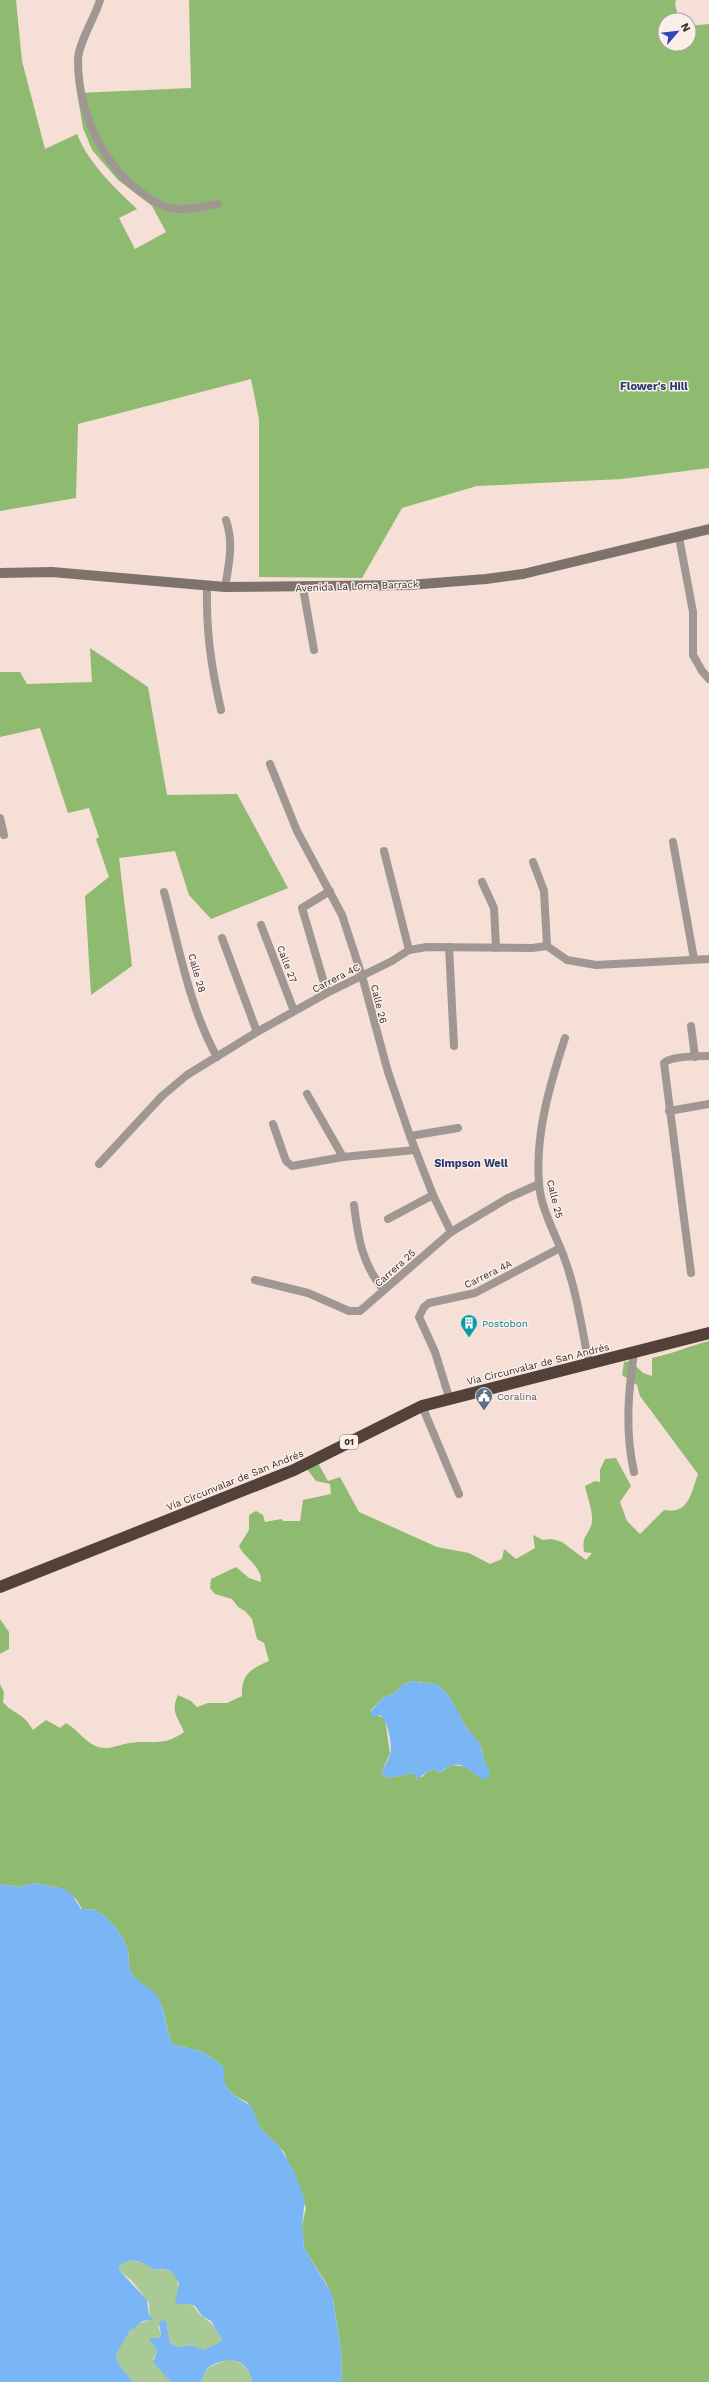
<svg xmlns="http://www.w3.org/2000/svg" width="709" height="2382" viewBox="0 0 709 2382" font-family="'Work Sans',sans-serif">
	<style>
		.green { fill: #aaca95 }
		.forest { fill: #8fbb70; fill-rule: evenodd }
		.water { fill: #7ab6f6 }
		.lines { fill: none; stroke-linecap: round; stroke-linejoin: round }
		.street { stroke: #a09793; stroke-width: 8 }
		.secondary { stroke: #7f726c; stroke-width: 10 }
		.highway { stroke: #53413a; stroke-width: 12 }
		.labels { text-anchor: middle; dominant-baseline: central; stroke-width: 3; stroke-linejoin: round; paint-order: stroke }
		.shield { fill: #fcefe9; stroke: #726864; stroke-width: 1 }
		.shield-label { font-size: 9px; font-weight: bold; fill: #372e2b }
		.street-label { font-size: 10px; fill: #372e2b; stroke: #fcefe9 }
		.culture-label { font-size: 10px; fill: #0d838f; stroke: #fcefe9; text-anchor: start }
		.service-label { font-size: 10px; fill: #4e5e75; stroke: #fcefe9; text-anchor: start }
		.neighbourhood-label { font-size: 11px; font-weight: bold; fill: #293972; stroke: #fcefe9 }
	</style>
	<rect width="100%" height="100%" fill="#f5dfd6"/>
	<!-- green -->
	<g class="green">
		<path d="M127 2260 143 2262 154 2270C183 2266 177 2285 180 2304 197 2301 193 2310 203 2317 212 2323 216 2328 221 2338L222 2341 204 2351 190 2345 178 2347 170 2343 167 2327 158 2326 161 2335 158 2338H153L152 2344 157 2351 153 2359 171 2382H133L118 2363 116 2354C124 2341 132 2321 150 2321L149 2303 132 2281 119 2270 120 2265Z"/>
		<path d="M228 2359C241 2361 249 2368 252 2382H201L207 2368Z"/>
	</g>
	<!-- forest -->
	<g class="forest">
		<path d="M0 0H16L22 61 45 149 77 134C89 164 114 187 137 209L119 218 135 249 166 232 152 206 118 180 92 150 83 128 77 93 191 88 189 0H676L675 4 679 20H665V44H689V26L709 24V468L622 479 477 486 402 508 362 578 259 577V419L251 379 78 424 76 498 0 511Z"/>
		<polygon points="90,648 148,687 167,795 237,794 288,888 211,919 189,895 175,851 119,858 132,966 91,995 85,896 109,877 96,839 99,837 89,808 68,813 40,728 0,737 0,672 20,672 27,684 92,682"/>
		<path d="M709 1341V2382H342L341 2349 333 2299 326 2283 304 2248 302 2225 306 2208 284 2152 260 2128 248 2103 234 2095 227 2088 223 2081 222 2065 203 2052 172 2044C165 2029 167 2011 157 1997 150 1987 137 1984 131 1972 128 1965 129 1958 128 1951 125 1937 107 1914 94 1910 90 1909 86 1909 82 1909L76 1899 64 1889 34 1883 20 1887 0 1884V1684L4 1692 3 1702C15 1716 22 1711 33 1730L46 1720 60 1728 66 1723C77 1729 87 1744 98 1747 108 1750 115 1746 125 1744 147 1738 161 1749 184 1732 178 1716 170 1713 178 1695L191 1701 197 1707 208 1703H227L242 1696C241 1675 250 1669 269 1661L264 1643 257 1639 252 1619 245 1611 238 1607 232 1599 215 1594 210 1588 211 1579 236 1567 249 1578 261 1582C262 1566 245 1559 239 1546L249 1530V1515L256 1511 263 1515 265 1522 281 1519 284 1521H300L303 1500 331 1494 330 1484 316 1481 307 1469 318 1463 328 1481 340 1477 359 1512 437 1547 469 1553 490 1564 502 1559 504 1549 516 1559 535 1548 533 1535 543 1540 552 1539 562 1542 586 1560 592 1553 584 1552C582 1536 586 1538 591 1526 595 1515 587 1497 585 1486L595 1481 600 1482V1470L605 1459 616 1458 631 1486 620 1502 627 1521 640 1534 664 1510C689 1515 691 1493 698 1474L640 1396 637 1385 622 1375 624 1362 631 1361 643 1373 652 1376V1358C672 1354 689 1346 709 1341ZM413 1681C422 1685 432 1680 440 1687 452 1697 457 1713 466 1726 469 1733 475 1737 479 1743 483 1749 483 1758 485 1764L476 1775 469 1767 452 1765 439 1773 434 1769 427 1772 422 1777 413 1773 388 1778 381 1773 390 1754 385 1719 370 1711 384 1697 395 1693 402 1685Z"/>
		<polygon points="0,1619 9,1632 9,1649 0,1654"/>
	</g>
	<!-- water -->
	<g class="water">
		<path d="M414 1681C422 1685 432 1680 440 1687 453 1698 458 1714 467 1728 471 1734 478 1739 480 1745 484 1755 483 1763 490 1770L488 1777 483 1780C465 1767 460 1757 439 1773L434 1769 427 1772 417 1779 413 1773 388 1778 381 1773C384 1767 388 1761 390 1755 393 1745 388 1722 380 1715L373 1717 370 1712 384 1697 395 1693 402 1685Z"/>
		<path d="M34 1883 64 1889 71 1893 81 1909C86 1909 90 1909 94 1910 107 1914 125 1937 128 1951 129 1958 128 1965 131 1972 137 1984 151 1986 158 1997 166 2012 165 2028 172 2044L203 2052 222 2065 224 2070V2081L227 2088 234 2095 252 2107 260 2128 279 2146 294 2171 305 2200 302 2225 304 2248 332 2294 341 2349 342 2382H252C247 2356 226 2356 207 2368L201 2382H171L153 2362 157 2351 150 2341V2338H158L161 2335 159 2323 163 2320 166 2321 170 2343 178 2347 190 2345 204 2350 222 2341 221 2338 211 2321 202 2316 195 2306 190 2304H175L179 2284C173 2270 169 2268 154 2270 142 2262 133 2256 120 2265L119 2270 147 2300 149 2315 154 2320 143 2321 130 2331 116 2354 118 2363 133 2382H0V1884L20 1887Z"/>
	</g>
	<g class="lines">
		<!-- street -->
		<g class="street">
			<path d="M100 0C95 18 78 43 78 60 78 111 102 166 145 195 152 200 160 206 169 208 185 211 202 207 218 204"/>
			<polyline points="679,537 693,612 693,655 702,671 709,679"/>
			<path d="M207 586C206 632 211 666 221 710"/>
			<path d="M225 587C229 564 234 543 226 520"/>
			<polyline points="303,588 314,650"/>
			<polyline points="270,764 297,831 342,915 362,976 388,1072 410,1136 433,1195 451,1232"/>
			<polyline points="0,818 4,835"/>
			<polyline points="673,842 694,959"/>
			<polyline points="384,851 409,950"/>
			<polyline points="482,882 494,908 496,948"/>
			<path d="M164 892C179 946 189 1007 217 1057"/>
			<polyline points="261,925 294,1011"/>
			<polyline points="222,938 257,1032"/>
			<polyline points="547,946 567,960 596,965 709,959"/>
			<polyline points="449,947 454,1046"/>
			<polyline points="327,993 302,908 330,891"/>
			<polyline points="691,1026 695,1057"/>
			<path d="M565 1038C550 1084 535 1134 539 1183 540 1208 557 1237 565 1260 577 1293 582 1329 589 1364"/>
			<polyline points="307,1094 343,1157"/>
			<polyline points="669,1111 709,1104"/>
			<polyline points="273,1124 286,1161 292,1166 343,1157 415,1150"/>
			<polyline points="410,1136 458,1128"/>
			<polyline points="99,1164 162,1096 187,1075 257,1032 327,993 392,961 409,950 427,947 532,948 547,946 544,891 533,862"/>
			<path d="M354 1205C358 1237 362 1265 384 1290"/>
			<polyline points="388,1219 433,1195"/>
			<path d="M691 1273 664 1063C670 1056 699 1056 709 1056"/>
			<polyline points="255,1280 308,1293 349,1311 360,1311 451,1232 508,1198 539,1184"/>
			<polyline points="449,1397 435,1352 419,1317 424,1307 429,1303 475,1293 560,1248"/>
			<polyline points="422,1406 459,1494"/>
			<path d="M634 1472C625 1432 628 1393 634 1353"/>
		</g>
		<!-- secondary -->
		<polyline class="secondary" points="0,573 52,572 225,587 409,585 486,579 523,574 709,529"/>
		<!-- highway -->
		<polyline class="highway" points="0,1587 294,1470 422,1406 709,1333"/>
	</g>
	<!-- icons -->
	<defs>
		<g id="building-pin" transform="scale(0.9)"><path d="M0 17L-7.5 6A9.5 9.5 0 1 1 7.5 6Z" fill="#0f9aa8" stroke="#fcefe9"/><path d="M-4-6H4V6H1V3H-1V6H-4ZM-2.5-4.3h1.7v1.8h-1.7ZM.8-4.3h1.7v1.8H.8ZM-2.5-1h1.7V.8h-1.7ZM.8-1h1.7V.8H.8Z" fill="#fff"/></g>
		<g id="civic-pin" transform="scale(0.9)"><path d="M0 17L-7.5 6A9.5 9.5 0 1 1 7.5 6Z" fill="#5c6f8a" stroke="#fcefe9"/><path d="M-.6-6.5H3V-4.5H.6V-3L4-1V1h2V6H-6V1h2V-1L-.6-3ZM-1.2 2.5V6h2.4V2.5Z" fill="#fff"/></g>
	</defs>
	<g fill-rule="evenodd">
		<use href="#building-pin" x="469" y="1323"/>
		<use href="#civic-pin" x="484" y="1396"/>
	</g>
	<g class="labels">
		<!-- shield labels -->
		<rect class="shield" x="340" y="1435" width="18" height="14" rx="3"/>
		<g class="shield-label">
			<text x="349" y="1442">01</text>
		</g>
		<!-- street labels -->
		<g class="street-label">
			<text transform="translate(357 586) rotate(-2)">Avenida La Loma Barrack</text>
			<text transform="translate(287 964) rotate(69)">Calle 27</text>
			<text transform="translate(197 973) rotate(74)">Calle 28</text>
			<text transform="translate(336 978) rotate(-27)">Carrera 4C</text>
			<text transform="translate(379 1004) rotate(76)">Calle 26</text>
			<text transform="translate(555 1199) rotate(76)">Calle 25</text>
			<text transform="translate(395 1268) rotate(-42)">Carrera 25</text>
			<text transform="translate(488 1274) rotate(-26)">Carrera 4A</text>
			<text transform="translate(538 1364) rotate(-14)">Vía Circunvalar de San Andrés</text>
			<text transform="translate(235 1480) rotate(-22)">Vía Circunvalar de San Andrés</text>
		</g>
		<!-- culture labels -->
		<g class="culture-label">
			<text x="482" y="1323">Postobon</text>
		</g>
		<!-- service labels -->
		<g class="service-label">
			<text x="497" y="1396">Coralina</text>
		</g>
		<!-- neighbourhood labels -->
		<g class="neighbourhood-label">
			<text x="654" y="386">Flower's Hill</text>
			<text x="471" y="1163">Simpson Well</text>
		</g>
	</g>
	<!-- north arrow -->
	<g transform="translate(677 32) rotate(62)"><circle r="19" fill="#fcefe9" stroke="#ada29d"/>
	<path d="M0-3L7 15L0 10L-7 15Z" fill="#3048b9"/>
	<text y="-6" font-size="11" font-weight="bold" text-anchor="middle" fill="#372e2b">N</text>
	</g>
</svg>
